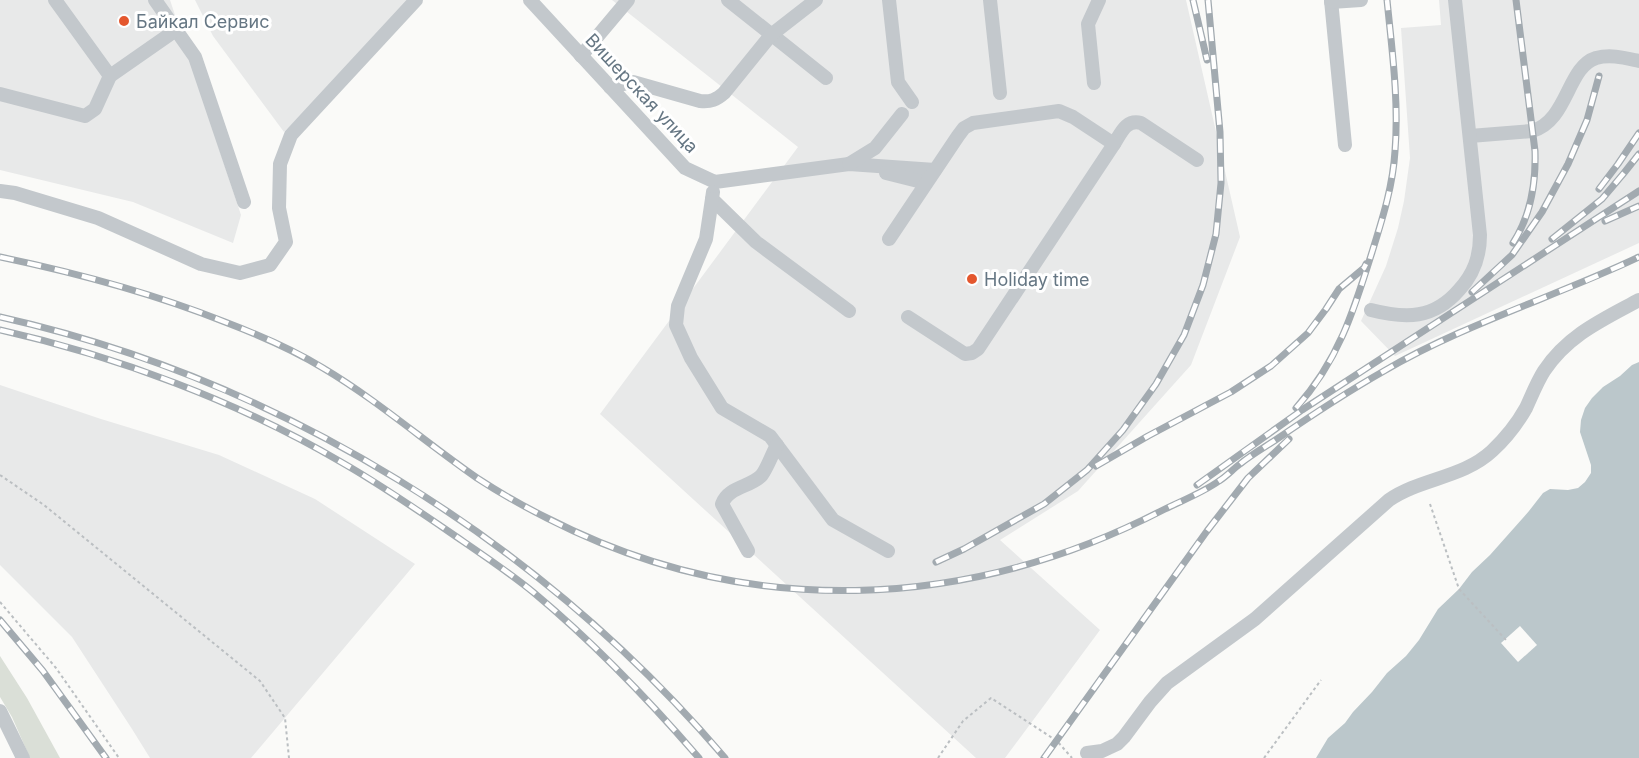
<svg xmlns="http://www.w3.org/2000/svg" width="1639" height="758" viewBox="0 0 1639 758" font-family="Inter,sans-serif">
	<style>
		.built { fill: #e8e9e9 }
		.green { fill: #dadfd7 }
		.water { fill: #bbc7cb }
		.pier { fill: #fafaf8 }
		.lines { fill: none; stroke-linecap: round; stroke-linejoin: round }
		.path { stroke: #bbbfc2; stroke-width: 2; stroke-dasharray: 3 3; stroke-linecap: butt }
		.minor { stroke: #c3c8cc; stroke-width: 14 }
		.rail-casing { stroke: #a2aab0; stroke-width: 7 }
		.rail { stroke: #fff; stroke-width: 4.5; stroke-dasharray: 14; stroke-linecap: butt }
		.poi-dot { fill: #e4572e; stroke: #fff; stroke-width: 2 }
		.labels { text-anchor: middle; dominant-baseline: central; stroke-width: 6; stroke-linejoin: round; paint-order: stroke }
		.poi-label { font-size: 18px; fill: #657683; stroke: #fff; text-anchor: start }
		.street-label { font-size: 18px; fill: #657683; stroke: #fff }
	</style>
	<rect width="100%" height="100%" fill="#fafaf8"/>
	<!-- built -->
	<g class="built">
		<polygon points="0,0 170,0 241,215 233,243 133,202 0,170"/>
		<polygon points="195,0 412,0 284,132 213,36"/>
		<polygon points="612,0 1186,0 1240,237 1191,365 1078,491 1000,540 1100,630 1005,758 976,758 600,414 798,147"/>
		<polygon points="1439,0 1639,0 1639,243 1395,356 1361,321 1386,266 1398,228 1404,201 1410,158 1401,28 1441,25"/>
		<polygon points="0,385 101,419 219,455 315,499 415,564 251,758 150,758 132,729 72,637 0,565"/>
	</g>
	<!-- green -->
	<polygon class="green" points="0,656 27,698 60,758 30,758 12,717 0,697"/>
	<!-- water -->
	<polygon class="water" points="1639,362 1639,758 1316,758 1328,738 1345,723 1353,712 1372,692 1387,673 1406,656 1419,640 1438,609 1459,589 1472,572 1490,555 1529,511 1543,493 1550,489 1568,490 1578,488 1585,482 1591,473 1591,465 1580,432 1581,420 1585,408 1592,398 1603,387 1620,376 1632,365"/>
	<!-- pier -->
	<polygon class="pier" points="1520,626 1537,645 1518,662 1501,643"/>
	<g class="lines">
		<!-- path -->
		<g class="path">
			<polyline points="0,475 44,505 260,681 285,718 289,758"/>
			<polyline points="1430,504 1459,589 1506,640"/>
			<polyline points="0,602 56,668 119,758"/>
			<polyline points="938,758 963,721 991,698 1057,741 1072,758"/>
			<polyline points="1264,758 1321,680"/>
		</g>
		<!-- minor -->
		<g class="minor">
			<polyline points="55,0 110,76"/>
			<polyline points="155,0 195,57 244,202"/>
			<polyline points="530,0 685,168 715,182 849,164 935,170"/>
			<polyline points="728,0 826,78"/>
			<polyline points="889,0 898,82 912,102"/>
			<polyline points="990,0 1000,93"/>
			<polyline points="1331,0 1345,145"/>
			<polyline points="1331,2 1361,0"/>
			<polyline points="581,56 628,0"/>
			<polyline points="1094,83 1088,24 1099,0"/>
			<path d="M610 87 633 82 700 101C711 102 716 100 724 93L771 35 816 0"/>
			<polyline points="0,94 85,116 95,109 110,76 176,30"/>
			<path d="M1470 136 1532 131C1568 121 1567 67 1596 58 1611 54 1625 58 1639 61"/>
			<path d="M1114 144C1121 133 1126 119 1141 123L1197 160"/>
			<polyline points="849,164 875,148 902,114"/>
			<polyline points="886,173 926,183"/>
			<polyline points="0,191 15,193 98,218 201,264 240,273 270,265 286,242 279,208 280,164 291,135 416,0"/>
			<polyline points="713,192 712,199 756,242 849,311"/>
			<polyline points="712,199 706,239 678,306 676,325 691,358 722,408 770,436 833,520 888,551"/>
			<polyline points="889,239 958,136 964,128 973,123 1059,111 1073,117 1114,144 978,349 972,353 965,354 908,317"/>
			<path d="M1371 310C1406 319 1434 319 1459 290 1474 274 1480 257 1480 235L1455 0"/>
			<path d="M748 551 722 504C728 487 750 487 761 476 766 471 773 452 777 445"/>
			<polyline points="0,711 23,758"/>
			<path d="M1087 753 1102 751 1117 744 1124 737 1150 702 1167 683 1255 619 1389 500C1421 478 1463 478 1492 451 1505 439 1517 424 1526 408 1532 395 1537 382 1544 371 1568 335 1602 320 1639 300"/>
		</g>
		<!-- rail casing -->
		<g class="rail-casing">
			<g id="rail">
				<polyline points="1193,0 1207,60"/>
				<polyline points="1599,189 1618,164 1639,133"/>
				<polyline points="1605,221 1639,206"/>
				<polyline points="1552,239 1602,199 1624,173 1639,154"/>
				<path d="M1513 243C1531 215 1536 183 1535 151L1516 0"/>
				<path d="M0 257C77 273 152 293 225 322 259 335 292 349 323 368 377 400 425 442 477 478 500 493 523 506 547 518 746 620 966 612 1163 510 1181 501 1202 493 1219 481 1227 476 1233 469 1240 464 1251 455 1265 447 1277 439 1312 415 1347 392 1384 371 1464 324 1555 297 1639 257"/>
				<polyline points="1472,292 1512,255 1542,212 1568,164 1587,120 1599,76"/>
				<path d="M0 317C278 379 540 541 725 758"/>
				<path d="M0 330C116 356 239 402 341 462 378 483 413 507 448 531 477 551 506 570 533 592 593 642 648 699 699 758"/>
				<path d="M1296 408C1339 360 1354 310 1373 249 1383 217 1393 185 1395 151 1399 101 1392 50 1387 0"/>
				<polyline points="1096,466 1148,436 1231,392 1271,366 1308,333 1326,309 1339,289 1364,268 1366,264"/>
				<polyline points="1197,485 1302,410 1639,191"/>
				<polyline points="936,562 964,549 1044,504 1087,470 1123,430 1156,384 1184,335 1203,285 1216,234 1221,183 1220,132 1208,0"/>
				<polyline points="0,620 43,671 106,758"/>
				<polyline points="1044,758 1207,531 1248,478 1289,439"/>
			</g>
		</g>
		<!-- rail -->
		<use href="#rail" class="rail"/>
	</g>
	<!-- markers -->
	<g class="poi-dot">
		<circle cx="124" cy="21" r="6"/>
		<circle cx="972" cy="279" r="6"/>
	</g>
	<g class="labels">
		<!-- poi labels -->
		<g class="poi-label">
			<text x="136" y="21">Байкал Сервис</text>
			<text x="984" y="279">Holiday time</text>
		</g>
		<!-- street labels -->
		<g class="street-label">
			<text transform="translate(642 93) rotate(47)">Вишерская улица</text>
		</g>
	</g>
</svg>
